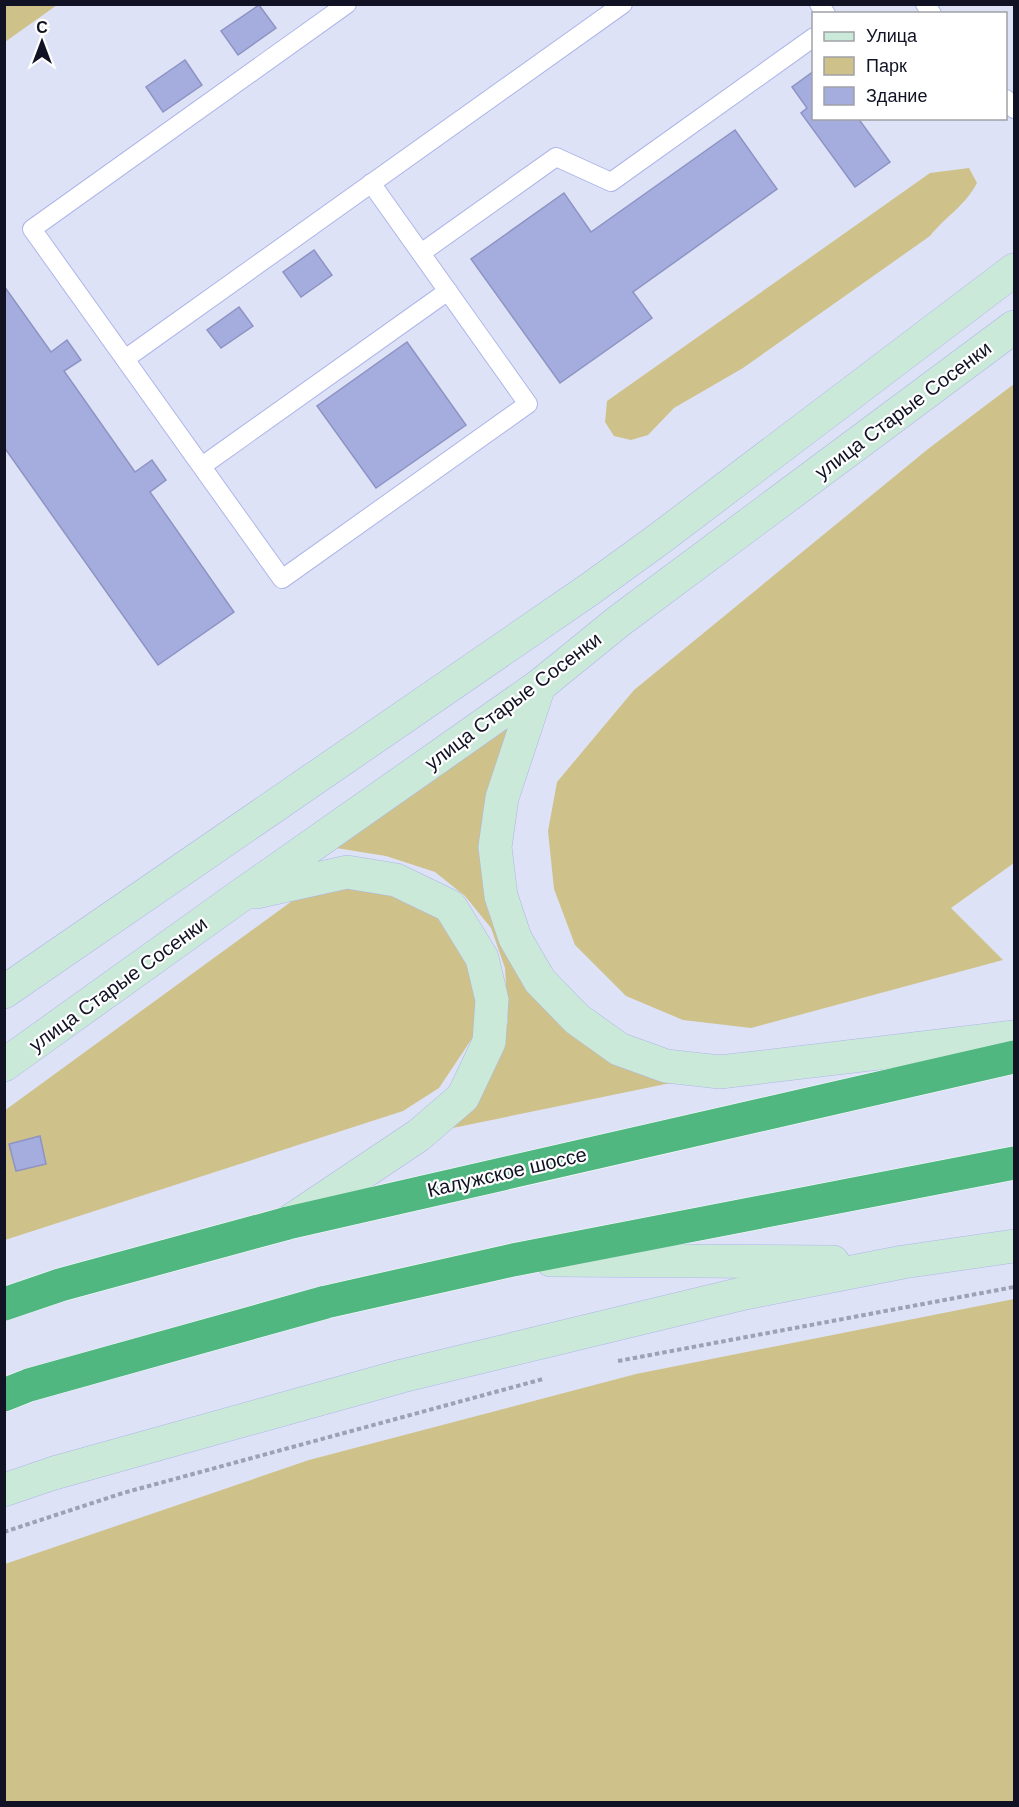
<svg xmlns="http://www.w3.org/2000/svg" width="1019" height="1807" viewBox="0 0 1019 1807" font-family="'DM Sans',sans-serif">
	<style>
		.green { fill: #cec28a }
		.building { fill: #a5addf; stroke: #8d94c4; stroke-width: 1.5 }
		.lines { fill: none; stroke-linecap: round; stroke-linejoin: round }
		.lane-casing { stroke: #aeb6e8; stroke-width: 20 }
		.secondary-casing { stroke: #aeb6e8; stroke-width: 34 }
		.highway-casing { stroke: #fff; stroke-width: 34 }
		.path { stroke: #9ea1b5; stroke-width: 4; stroke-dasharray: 4.5 3; stroke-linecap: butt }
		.lane { stroke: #fff; stroke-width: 18 }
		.secondary { stroke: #cbe9d9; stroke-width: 33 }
		.highway { stroke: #51b781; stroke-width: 33 }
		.labels { text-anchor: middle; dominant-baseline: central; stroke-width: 4.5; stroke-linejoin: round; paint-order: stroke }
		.street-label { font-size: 20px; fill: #111324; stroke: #fff }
	</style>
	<rect width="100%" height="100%" fill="#dee2f7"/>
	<!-- green -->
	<g class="green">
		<polygon points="5,4 57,4 57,5 5,42"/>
		<path d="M969 168 977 183C965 206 946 216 930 236L743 368 674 408 648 435 631 440 614 436 605 422 607 401 930 173Z"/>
		<polygon points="1014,384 1014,863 951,908 1003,960 751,1028 683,1020 626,996 575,945 554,889 548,831 557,782 634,690 928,449"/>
		<polygon points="521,713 489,835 553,1008 700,1077 438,1131 499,1054 508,1021 505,968 491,928 465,896 435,872 386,856 336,848"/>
		<polygon points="351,882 437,907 480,980 473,1037 439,1088 403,1111 5,1240 4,1111 303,893"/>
		<polygon points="1014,1299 1014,1802 5,1802 5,1564 309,1460 636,1374"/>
	</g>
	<!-- building -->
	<g class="building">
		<polygon points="259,5 276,28 238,55 221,31"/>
		<polygon points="185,60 202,85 163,112 146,87"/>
		<polygon points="814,71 814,118 858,118 890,162 855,187 801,113 807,108 792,87"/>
		<polygon points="735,130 777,189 633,292 652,318 560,383 471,259 564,193 591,232"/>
		<polygon points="314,250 332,275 301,297 283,272"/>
		<polygon points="4,286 51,352 67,340 81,360 64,371 135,472 152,460 166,480 150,492 234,612 158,665 4,447"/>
		<polygon points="239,307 253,326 221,348 207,330"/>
		<polygon points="407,342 466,425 376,488 317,406"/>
		<polygon points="40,1136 46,1164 16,1171 9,1144"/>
	</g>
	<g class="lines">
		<!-- lane casing -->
		<g class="lane-casing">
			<g id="lane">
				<polyline points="347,4 32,229 282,579 528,404 371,183"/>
				<polyline points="819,4 826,14"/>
				<polyline points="925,4 932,14"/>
				<polyline points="1006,99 1014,109"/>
				<polyline points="421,253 556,157 611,182 814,37"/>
				<polyline points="125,359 623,4"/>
				<polyline points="202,466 448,291"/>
			</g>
		</g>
		<!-- secondary casing -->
		<g class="secondary-casing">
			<g id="secondary">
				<polyline points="539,686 502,798 495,847 501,896 515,938 540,981 577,1019 619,1049 666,1066 720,1072 1014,1037"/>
				<polyline points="257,892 347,872 396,880 450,906 482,958 492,1000 489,1042 463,1097 419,1135 289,1222"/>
				<polyline points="4,992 590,589 659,539 1014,270"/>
				<polyline points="4,1065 240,896 539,686 619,621 1014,327"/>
				<polyline points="551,1260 833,1262"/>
				<polyline points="4,1490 54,1473 402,1376 745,1293 903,1262 1014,1246"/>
			</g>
		</g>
		<!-- highway casing -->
		<g class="highway-casing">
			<g id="highway">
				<polyline points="4,1304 60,1285 288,1223 1014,1057"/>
				<polyline points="4,1395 29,1385 326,1302 513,1260 1014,1163"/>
			</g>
		</g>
		<!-- path -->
		<g class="path">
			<polyline points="618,1361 1014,1287"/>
			<polyline points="4,1532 123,1493 543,1379"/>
		</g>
		<!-- lane -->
		<use href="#lane" class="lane"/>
		<!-- secondary -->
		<use href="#secondary" class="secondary"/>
		<!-- highway -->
		<use href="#highway" class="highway"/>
	</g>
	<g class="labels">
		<!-- street labels -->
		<g class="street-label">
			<text transform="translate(903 410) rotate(-37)">улица Старые Сосенки</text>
			<text transform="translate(513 701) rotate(-37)">улица Старые Сосенки</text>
			<text transform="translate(118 984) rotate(-36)">улица Старые Сосенки</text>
			<text transform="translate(507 1172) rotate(-13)">Калужское шоссе</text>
		</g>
	</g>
	<!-- border -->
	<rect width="1019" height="1807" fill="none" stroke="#111324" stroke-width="12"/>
	<!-- legend -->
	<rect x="812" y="12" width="195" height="108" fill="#ffffff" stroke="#a0a1a7" stroke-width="1.5"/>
	<rect x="824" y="32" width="30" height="9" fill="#cbe9d9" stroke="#a0a1a7" stroke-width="1.5"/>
	<text x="866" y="42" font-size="18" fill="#111324">Улица</text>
	<rect x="824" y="57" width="30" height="18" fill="#cec28a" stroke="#a0a1a7" stroke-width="1.5"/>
	<text x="866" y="72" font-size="18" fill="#111324">Парк</text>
	<rect x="824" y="87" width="30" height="18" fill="#a5addf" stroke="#a0a1a7" stroke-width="1.5"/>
	<text x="866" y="102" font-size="18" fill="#111324">Здание</text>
	<!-- north arrow -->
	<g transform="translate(42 42)" stroke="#ffffff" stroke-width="4.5" paint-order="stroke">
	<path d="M0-4.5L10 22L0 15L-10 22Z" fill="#111324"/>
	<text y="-9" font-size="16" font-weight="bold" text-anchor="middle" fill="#111324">С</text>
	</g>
</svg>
